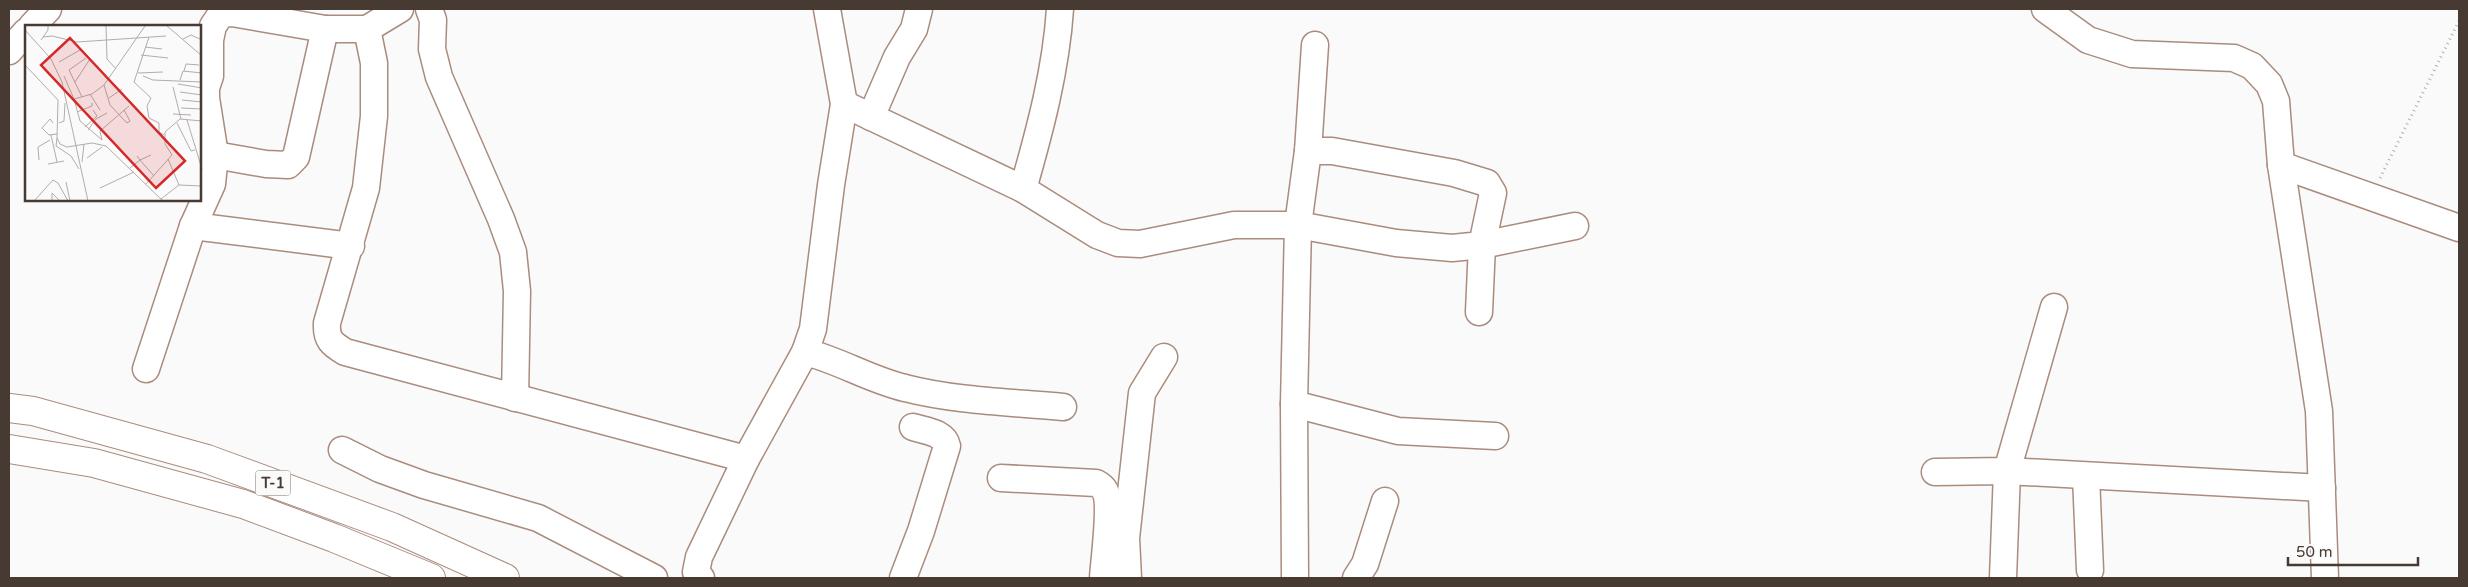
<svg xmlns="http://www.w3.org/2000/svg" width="2468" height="587" viewBox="0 0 2468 587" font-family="'Varela Round',sans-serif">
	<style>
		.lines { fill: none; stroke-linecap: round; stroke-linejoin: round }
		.minor-casing { stroke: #aa8c7d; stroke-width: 29 }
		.highway-casing { stroke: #aa8c7d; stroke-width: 30 }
		.path { stroke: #b4afac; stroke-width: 3; stroke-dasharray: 1 4; stroke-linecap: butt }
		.minor { stroke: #fff; stroke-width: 26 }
		.highway { stroke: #fff; stroke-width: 28 }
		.labels { text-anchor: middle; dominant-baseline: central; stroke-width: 4; stroke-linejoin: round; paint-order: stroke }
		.shield { fill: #fafafa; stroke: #7d746f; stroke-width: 1 }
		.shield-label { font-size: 15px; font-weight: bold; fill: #473a33 }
		.inset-road { fill: none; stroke: #b2adaa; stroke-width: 1 }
		.view { fill: #d62828; fill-opacity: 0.15; stroke: #d62828; stroke-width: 2.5 }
		.inset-edge { fill: none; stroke: #473a33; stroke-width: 2.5 }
	</style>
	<rect width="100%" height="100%" fill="#fafafa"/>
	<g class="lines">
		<!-- minor casing -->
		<g class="minor-casing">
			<g id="minor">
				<polyline points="429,9 433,20 432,49 439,77 501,219 513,252 517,291 515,398"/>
				<polyline points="2045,9 2088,40 2132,54 2234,58 2252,66 2269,84 2276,101 2281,165 2319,411 2325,578"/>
				<polyline points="32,26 48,9"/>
				<path d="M367 29 374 63V116L366 188 327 323C326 340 332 344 345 352L746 459"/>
				<polyline points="9,51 26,32"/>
				<polyline points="844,104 1023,189 1097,235 1118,243 1140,244 1234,225 1298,225 1396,243 1452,248 1482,245 1493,193 1487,183 1454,173 1332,151 1308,151"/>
				<polyline points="871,117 897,57 914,29 919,9"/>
				<polyline points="215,155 266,164 288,165 296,157 325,29"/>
				<polyline points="2281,165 2459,228"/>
				<path d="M1023 189C1040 130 1056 70 1060 9"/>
				<polyline points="193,226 351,246"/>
				<polyline points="1479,312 1482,245 1575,226"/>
				<path d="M805 352C839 360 870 380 905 388 956 401 1010 402 1063 407"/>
				<polyline points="146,369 193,226 212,184 215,155 206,98 206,88 210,76 210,40 213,26 221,14 232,13 325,29 367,29 400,9"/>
				<polyline points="1294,404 1398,431 1495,436"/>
				<polyline points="342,450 380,469 424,485 538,518 654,578"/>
				<polyline points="1935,472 2007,471 2054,307"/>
				<polyline points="2086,476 2090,570"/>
				<path d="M1001 478 1096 483C1100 485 1103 487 1105 491 1112 504 1104 561 1103 578"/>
				<polyline points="701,578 696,572 699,557 746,459 805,352 813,329 831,185 844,104 827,9"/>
				<path d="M903 578 921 531 947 446C944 432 925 431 913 427"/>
				<polyline points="1128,578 1126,538 1142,393 1164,357"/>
				<polyline points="1295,578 1294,404 1298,225 1308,151 1315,45"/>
				<polyline points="1356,578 1365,564 1385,501"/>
				<polyline points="2003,578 2007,471 2322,488"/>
			</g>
		</g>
		<!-- highway casing -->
		<g class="highway-casing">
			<g id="highway">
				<polyline points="9,408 33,411 207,459 392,527 505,578"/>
				<polyline points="9,449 94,463 243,504 334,538 431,578"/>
			</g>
		</g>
		<!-- path -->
		<polyline class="path" points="2380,178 2459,21"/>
		<!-- minor -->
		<use href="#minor" class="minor"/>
		<!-- highway -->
		<use href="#highway" class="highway"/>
	</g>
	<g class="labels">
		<!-- shield labels -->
		<rect class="shield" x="255.5" y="470.5" width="35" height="25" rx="4"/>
		<g class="shield-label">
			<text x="273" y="483">T-1</text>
		</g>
	</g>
	<!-- overview -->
	<g transform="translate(25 25)">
		<rect width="176" height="176" fill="#fafafa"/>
		<path class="inset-road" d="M81 1 82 34 91 44M142 1 177 31M0 5 26 34 37 57 63 176M18 12 27 11 52 17 141 11M124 12 109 57 126 73 122 81 124 93 134 98V107L139 110M158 14 166 10 177 15M16 15 23 5V1M120 22 137 24M116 30 143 33M34 37 55 25 65 34 50 57M0 40 33 75 32 113 35 119 42 122 67 118 81 121 138 176M159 46 161 39 174 40M113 48 138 47M39 51 49 74M118 51 128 55 177 57M155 55 158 46 177 48M153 59 177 63M79 60 85 80 102 98 105 96 99 85M148 62 156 94M155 67 177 70M65 69 75 85M57 72 44 45 61 33M84 73 97 64M157 75 177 77M156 83 177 84M52 87 67 81V78M148 89 166 90M162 95 177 144M28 98 25 94 17 103 24 110 32 109M34 98 39 96 40 78M152 98 166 126 170 125M60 102 72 91 68 85M63 105 71 94 82 88M26 110 32 137M32 113 31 121 46 131 54 144M77 115 55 96 49 74 67 69 79 60 120 1M77 115 75 106 104 81M112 131 115 135 126 130M62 133 77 122M143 134 154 160M14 135 13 122 25 115M57 137 59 119M23 139 39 136M105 143 115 135 129 151M41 157 45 176M121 159 147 130 140 119V107L155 94 177 96M75 163 109 147M136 174 154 160 177 161M9 176 28 155 33 158 43 176M27 176V168L35 176"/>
		<path class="view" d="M45 13 160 136 131 163 16 40Z"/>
		<rect width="176" height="176" class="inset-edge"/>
	</g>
	<!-- border -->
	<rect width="2468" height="587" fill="none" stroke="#473a33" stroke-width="20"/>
	<!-- scale -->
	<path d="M2288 557v8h130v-8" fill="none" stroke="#473a33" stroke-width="2.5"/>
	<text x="2296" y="557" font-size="15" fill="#473a33" stroke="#fafafa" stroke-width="4" paint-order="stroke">50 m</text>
</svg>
